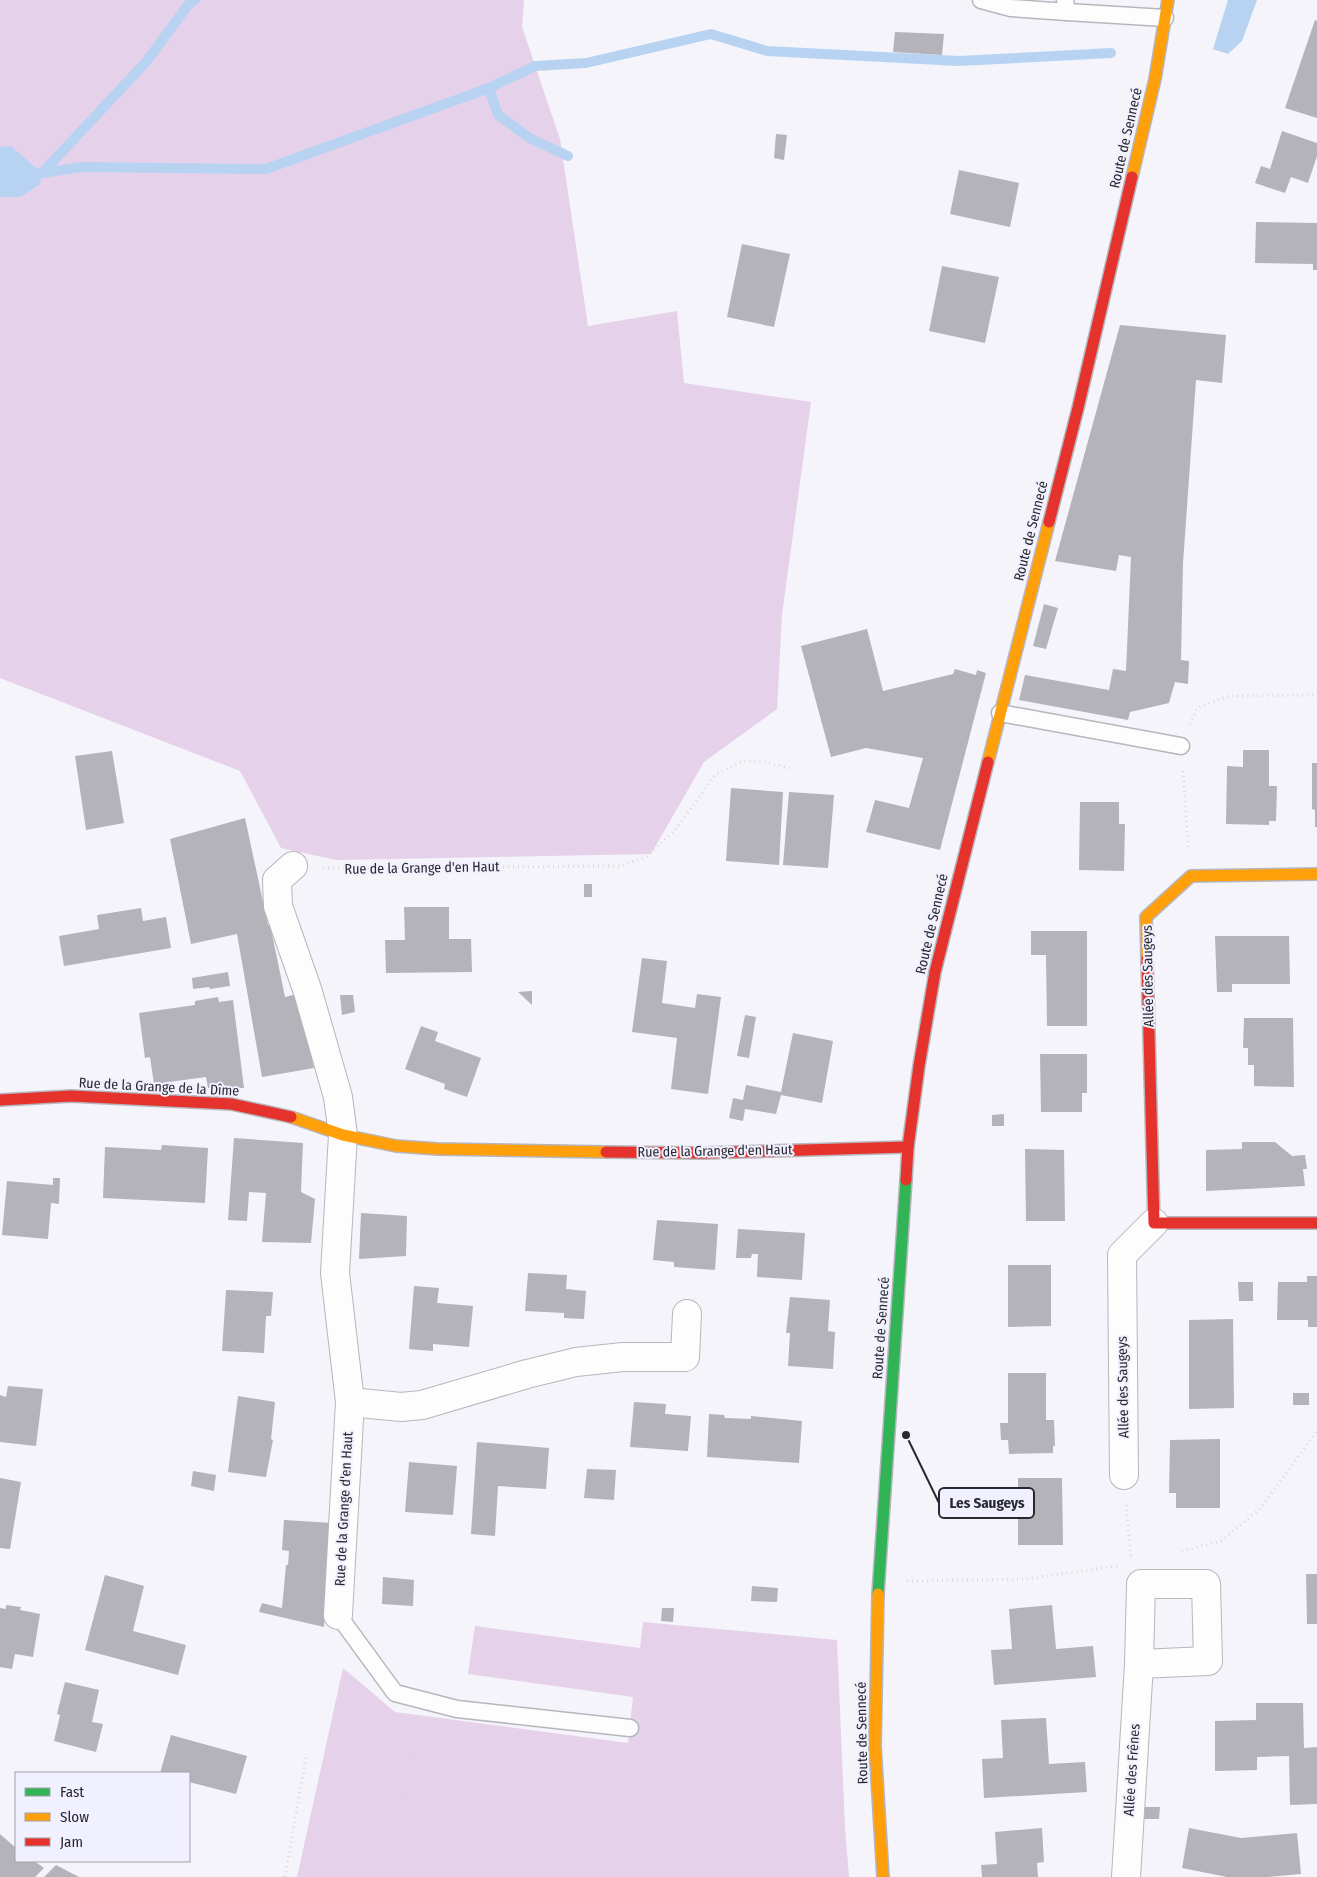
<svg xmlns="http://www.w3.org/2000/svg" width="1317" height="1877" viewBox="0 0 1317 1877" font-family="'Fira Sans Condensed',sans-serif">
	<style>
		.green { fill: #e6d1eb }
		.water { fill: #b8d3f2 }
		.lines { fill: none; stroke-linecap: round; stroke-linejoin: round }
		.stream { stroke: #b8d3f2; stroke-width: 10 }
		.building { fill: #b4b3b9 }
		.lane-casing { stroke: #b6b6bc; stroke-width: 19 }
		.street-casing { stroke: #b6b6bc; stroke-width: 30 }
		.fast-casing { stroke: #b6b6bc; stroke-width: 14 }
		.slow-casing { stroke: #b6b6bc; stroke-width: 14 }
		.jam-casing { stroke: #b6b6bc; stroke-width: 14 }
		.path { stroke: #dadadc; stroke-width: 3; stroke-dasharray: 1 4; stroke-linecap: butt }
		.lane { stroke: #fdfdfe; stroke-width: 16 }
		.street { stroke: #fdfdfe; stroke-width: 28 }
		.fast { stroke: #30b455; stroke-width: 11 }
		.slow { stroke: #ff9f0a; stroke-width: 11 }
		.jam { stroke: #e5322d; stroke-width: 11 }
		.labels { text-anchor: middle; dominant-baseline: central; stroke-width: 4; stroke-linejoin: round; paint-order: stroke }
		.street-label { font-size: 14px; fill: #282830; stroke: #f1f0fe }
		.leader { fill: none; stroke: #282830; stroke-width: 2 }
		.callout-dot { fill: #282830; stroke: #f1f0fe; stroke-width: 2 }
		.callout { fill: #f1f0fe; stroke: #282830; stroke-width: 2 }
		.callout-label { font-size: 15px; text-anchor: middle; font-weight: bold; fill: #282830 }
	</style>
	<rect width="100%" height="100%" fill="#f4f4fa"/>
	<!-- green -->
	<g class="green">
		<polygon points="0,0 524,0 522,27 560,139 588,326 677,311 684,383 811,402 782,615 777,709 704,762 651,854 336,860 281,848 240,771 0,678"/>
		<polygon points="643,1622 837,1640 845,1828 849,1877 297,1877 343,1668 395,1712 628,1743 633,1697 468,1674 475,1626 640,1648"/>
	</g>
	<!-- water -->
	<g class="water">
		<polygon points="1228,0 1257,0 1242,41 1228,54 1213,49"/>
		<polygon points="11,146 42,173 40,184 21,197 0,197 0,147"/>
	</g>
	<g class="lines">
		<!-- stream -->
		<g class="stream">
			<polyline points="489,88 498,115 531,139 568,156"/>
			<polyline points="42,173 146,62 188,5 195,0"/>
			<polyline points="30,175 80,167 266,169 489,88 535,66 586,63 711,34 767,51 959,61 1111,53"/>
		</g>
	</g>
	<!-- building -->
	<g class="building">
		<polygon points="1315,20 1317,21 1317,118 1285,108"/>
		<polygon points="895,32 944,34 942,55 893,52"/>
		<polygon points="1282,131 1317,143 1317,156 1308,183 1291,177 1285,193 1255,183 1261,166 1270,169"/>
		<polygon points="776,134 787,135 784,160 774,158"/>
		<polygon points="959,170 1019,183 1010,227 950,214"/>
		<polygon points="1256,222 1317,223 1317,270 1313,270 1313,264 1255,263"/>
		<polygon points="742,244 790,254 774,327 727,317"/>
		<polygon points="942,266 999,277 985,343 929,331"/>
		<polygon points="1120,325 1226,335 1222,383 1196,380 1183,563 1181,660 1189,661 1188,684 1175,682 1169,703 1130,712 1128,720 1019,700 1025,675 1109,690 1113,669 1126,671 1131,557 1119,555 1116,571 1055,561"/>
		<polygon points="1044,604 1058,608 1046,649 1033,646"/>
		<polygon points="867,629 883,691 953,674 955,669 976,675 977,670 986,673 940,850 866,832 875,800 909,808 923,758 866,748 831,757 801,646"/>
		<polygon points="1243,750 1269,750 1269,786 1277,786 1276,821 1269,821 1269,825 1226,824 1227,766 1243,767"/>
		<polygon points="112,751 124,823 86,830 75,756"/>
		<polygon points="1312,763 1317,763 1317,827 1315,827 1315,810 1312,809"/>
		<polygon points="731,788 783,792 779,865 726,861"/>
		<polygon points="789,792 834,795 828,868 783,865"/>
		<polygon points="1080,802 1119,802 1119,824 1125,824 1124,871 1079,870"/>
		<polygon points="245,818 268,925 270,924 285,997 297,994 314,1068 262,1077 237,934 191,944 170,839"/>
		<rect x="584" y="884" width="8" height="13"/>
		<polygon points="404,907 449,907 449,939 471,939 472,972 386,973 385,940 405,940"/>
		<polygon points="141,908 143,921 166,917 171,948 64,966 59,936 99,929 97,915"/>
		<polygon points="1031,931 1087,931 1087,1026 1047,1026 1046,955 1031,955"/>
		<polygon points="1215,936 1289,936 1290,984 1232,984 1232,992 1217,992"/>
		<polygon points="642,958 667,961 662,1003 695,1008 697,994 721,997 708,1094 671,1089 677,1038 632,1032"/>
		<polygon points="228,972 230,986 210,989 209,987 193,989 192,978"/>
		<polygon points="532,991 532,1005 518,992"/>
		<polygon points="340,995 353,995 355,1012 342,1015"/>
		<polygon points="218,997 219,1002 233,1000 244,1088 208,1088 206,1077 154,1084 150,1057 145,1058 139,1013 195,1005 195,1001"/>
		<polygon points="745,1015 756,1017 749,1058 737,1056"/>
		<polygon points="1244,1018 1293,1018 1294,1087 1254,1086 1254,1065 1248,1065 1248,1048 1243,1048"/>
		<polygon points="421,1026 438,1032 435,1041 481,1058 467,1097 444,1089 445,1084 405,1069"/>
		<polygon points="793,1033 833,1041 822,1103 781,1095 776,1114 745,1109 743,1121 729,1118 733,1098 743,1100 746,1085 781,1092"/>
		<polygon points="1040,1054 1087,1054 1087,1093 1082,1093 1082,1112 1041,1112"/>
		<polygon points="1004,1114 1004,1126 992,1126 992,1115"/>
		<polygon points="234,1138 303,1143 301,1192 315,1199 311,1243 262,1242 266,1193 249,1192 247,1221 228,1220"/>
		<polygon points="1242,1142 1275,1142 1292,1156 1305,1155 1307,1169 1303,1169 1305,1186 1206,1191 1206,1150 1242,1149"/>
		<polygon points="162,1145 208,1148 205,1203 103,1198 105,1147 161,1150"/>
		<polygon points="1025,1149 1064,1150 1065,1221 1026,1221"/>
		<polygon points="53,1178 60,1178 59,1204 51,1203 48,1239 2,1235 7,1181 53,1185"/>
		<polygon points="361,1213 407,1216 406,1256 359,1259"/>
		<polygon points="657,1220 718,1224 715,1270 674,1267 674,1262 653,1260"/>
		<polygon points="738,1229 805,1233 802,1280 757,1277 758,1254 752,1254 751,1258 736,1258"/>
		<polygon points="1008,1265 1051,1265 1051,1326 1008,1327"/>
		<polygon points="528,1273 567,1275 566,1289 586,1291 584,1319 564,1318 564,1313 525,1311"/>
		<polygon points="1307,1276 1317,1276 1317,1327 1308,1327 1308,1320 1277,1320 1278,1282 1307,1282"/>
		<polygon points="1238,1282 1253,1282 1253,1301 1239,1301"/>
		<polygon points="414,1286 439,1288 437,1303 473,1306 469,1347 433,1344 433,1351 409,1349"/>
		<polygon points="226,1290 273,1292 271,1316 266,1316 264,1353 222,1351"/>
		<polygon points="790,1297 830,1300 828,1331 835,1332 833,1369 788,1366 790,1333 786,1333"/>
		<polygon points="1233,1319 1234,1408 1189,1409 1189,1320"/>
		<polygon points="1008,1373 1046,1373 1046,1420 1054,1420 1055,1446 1053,1446 1053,1453 1009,1454 1008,1440 1001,1440 1000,1423 1008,1423"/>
		<polygon points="8,1386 43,1389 36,1446 0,1442 0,1395 6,1397"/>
		<rect x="1293" y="1393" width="16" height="12"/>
		<polygon points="238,1396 275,1402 271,1439 273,1440 266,1477 228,1472"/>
		<polygon points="634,1402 666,1404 665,1414 691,1416 688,1451 630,1447"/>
		<polygon points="709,1414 724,1415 725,1418 751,1419 751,1416 802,1421 799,1463 707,1457"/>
		<polygon points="1220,1439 1220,1508 1176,1508 1176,1493 1169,1493 1170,1440"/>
		<polygon points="477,1442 549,1448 546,1489 498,1486 495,1536 471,1534"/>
		<polygon points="409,1462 457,1466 453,1515 405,1512"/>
		<polygon points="587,1469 616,1470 614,1500 584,1498"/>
		<polygon points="193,1471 216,1475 214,1491 191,1486"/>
		<polygon points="0,1478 21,1482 10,1549 0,1548"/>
		<polygon points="1018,1478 1062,1478 1063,1545 1018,1545"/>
		<polygon points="284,1520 333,1523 324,1627 259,1612 262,1603 282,1608 286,1565 288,1565 289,1551 282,1550"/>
		<polygon points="1306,1574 1317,1574 1317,1624 1307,1624"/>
		<polygon points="105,1575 144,1586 133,1631 186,1645 178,1675 85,1650"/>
		<polygon points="383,1577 414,1580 413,1606 382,1604"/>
		<polygon points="752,1586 778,1588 777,1602 751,1601"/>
		<polygon points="6,1605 21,1607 20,1610 40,1614 33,1657 15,1654 12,1669 0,1667 0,1608 6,1609"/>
		<polygon points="1052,1605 1056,1649 1093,1646 1096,1677 994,1685 991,1650 1012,1649 1009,1609"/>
		<polygon points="662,1608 674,1608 673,1622 661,1621"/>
		<polygon points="65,1682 99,1690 92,1722 103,1724 96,1752 54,1741 60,1715 57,1714"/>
		<polygon points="1256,1703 1303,1703 1304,1748 1317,1747 1317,1804 1290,1805 1289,1756 1257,1757 1257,1770 1215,1771 1215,1721 1256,1720"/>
		<polygon points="1046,1718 1049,1764 1085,1762 1087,1792 984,1798 982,1759 1003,1758 1001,1720"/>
		<polygon points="171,1735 247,1756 236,1794 189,1782 189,1773 160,1773"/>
		<polygon points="1145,1807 1160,1807 1159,1819 1144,1819"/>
		<polygon points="1042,1828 1044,1862 1037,1863 1038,1877 982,1877 981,1865 997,1864 995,1832"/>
		<polygon points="1189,1828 1241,1838 1297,1833 1301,1874 1268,1877 1227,1877 1182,1868"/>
		<polygon points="0,1834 16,1848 16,1861 34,1861 44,1868 35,1877 0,1877"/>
		<polygon points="56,1865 79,1877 44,1877"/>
	</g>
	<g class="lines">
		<!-- lane casing -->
		<g class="lane-casing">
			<g id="lane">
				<polyline points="981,0 1011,8 1067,12"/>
				<polyline points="1065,0 1067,12 1165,18"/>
				<polyline points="1000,713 1181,746"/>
				<polyline points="338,1615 395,1693 457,1709 630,1728"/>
			</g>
		</g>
		<!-- street casing -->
		<g class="street-casing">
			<g id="street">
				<polyline points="293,866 277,880 278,906 308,992 338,1097 343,1135 335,1273 350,1402 338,1615"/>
				<polyline points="350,1402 401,1407 422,1405 527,1374 576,1362 623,1357 685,1357 687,1314"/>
				<polyline points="1124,1475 1122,1255 1154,1223"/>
				<polyline points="1126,1877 1139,1664 1141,1584 1206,1584 1208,1661 1139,1664"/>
			</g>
		</g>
		<!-- fast casing -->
		<g class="fast-casing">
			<polyline id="fast" points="878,1594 906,1180"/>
		</g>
		<!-- slow casing -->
		<g class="slow-casing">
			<g id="slow">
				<polyline points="1132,177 1155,79 1168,0"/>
				<polyline points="988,762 1049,522"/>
				<polyline points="1147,959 1146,917 1191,876 1317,874"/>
				<polyline points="291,1117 343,1135 396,1146 438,1149 606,1152"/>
				<polyline points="878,1594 875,1746 883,1877"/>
			</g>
		</g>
		<!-- jam casing -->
		<g class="jam-casing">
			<g id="jam">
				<polyline points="1049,522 1078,408 1132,177"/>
				<polyline points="1147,959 1154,1223 1317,1223"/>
				<polyline points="0,1100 71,1096 231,1104 291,1117"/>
				<polyline points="606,1152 703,1153 908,1147"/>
				<polyline points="906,1180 908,1147 919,1066 935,972 988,762"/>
			</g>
		</g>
		<!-- path -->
		<g class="path">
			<polyline points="1190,724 1197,708 1229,696 1317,695"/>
			<polyline points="1183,771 1188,847"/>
			<polyline points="323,868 620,866 646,857 675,830 716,774 743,761 766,762 793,769"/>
			<polyline points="1126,1505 1131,1556"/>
			<polyline points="1182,1551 1221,1541 1260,1509 1317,1431"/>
			<polyline points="907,1581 1026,1579 1117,1566"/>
			<polyline points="285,1877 306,1757"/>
			<polyline points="393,1877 414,1724"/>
			<polyline points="595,1877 611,1751"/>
		</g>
		<!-- lane -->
		<use href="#lane" class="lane"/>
		<!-- street -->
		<use href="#street" class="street"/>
		<!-- fast -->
		<use href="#fast" class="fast"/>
		<!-- slow -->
		<use href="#slow" class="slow"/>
		<!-- jam -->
		<use href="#jam" class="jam"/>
	</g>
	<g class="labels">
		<!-- street labels -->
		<g class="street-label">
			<text transform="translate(1126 138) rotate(-77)">Route de Sennecé</text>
			<text transform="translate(1031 531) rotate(-76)">Route de Sennecé</text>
			<text transform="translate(422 868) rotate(-1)">Rue de la Grange d'en Haut</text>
			<text transform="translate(932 924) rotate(-77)">Route de Sennecé</text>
			<text transform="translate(1148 976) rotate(-91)">Allée des Saugeys</text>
			<text transform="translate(159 1087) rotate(3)">Rue de la Grange de la Dîme</text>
			<text transform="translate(715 1151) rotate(-1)">Rue de la Grange d'en Haut</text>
			<text transform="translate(881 1328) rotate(-86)">Route de Sennecé</text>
			<text transform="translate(1123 1387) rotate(-91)">Allée des Saugeys</text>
			<text transform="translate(344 1509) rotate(-87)">Rue de la Grange d'en Haut</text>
			<text transform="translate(862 1733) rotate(-91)">Route de Sennecé</text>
			<text transform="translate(1132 1770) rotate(-86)">Allée des Frênes</text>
		</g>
	</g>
	<!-- callouts -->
	<path class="leader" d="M906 1435L939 1503"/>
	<circle class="callout-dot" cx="906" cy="1435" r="5"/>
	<rect class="callout" x="939" y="1488" width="95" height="30" rx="5"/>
	<g class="callout-label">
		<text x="987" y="1508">Les Saugeys</text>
	</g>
	<!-- legend -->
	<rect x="15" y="1772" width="175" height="90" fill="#f1f0fe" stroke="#a1a0ac"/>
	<rect x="25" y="1788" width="25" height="8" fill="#30b455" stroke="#a1a0ac"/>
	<text x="60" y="1797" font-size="15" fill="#282830">Fast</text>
	<rect x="25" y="1813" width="25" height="8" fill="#ff9f0a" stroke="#a1a0ac"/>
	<text x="60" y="1822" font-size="15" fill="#282830">Slow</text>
	<rect x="25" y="1838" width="25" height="8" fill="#e5322d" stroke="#a1a0ac"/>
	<text x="60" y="1847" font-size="15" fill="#282830">Jam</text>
</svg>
